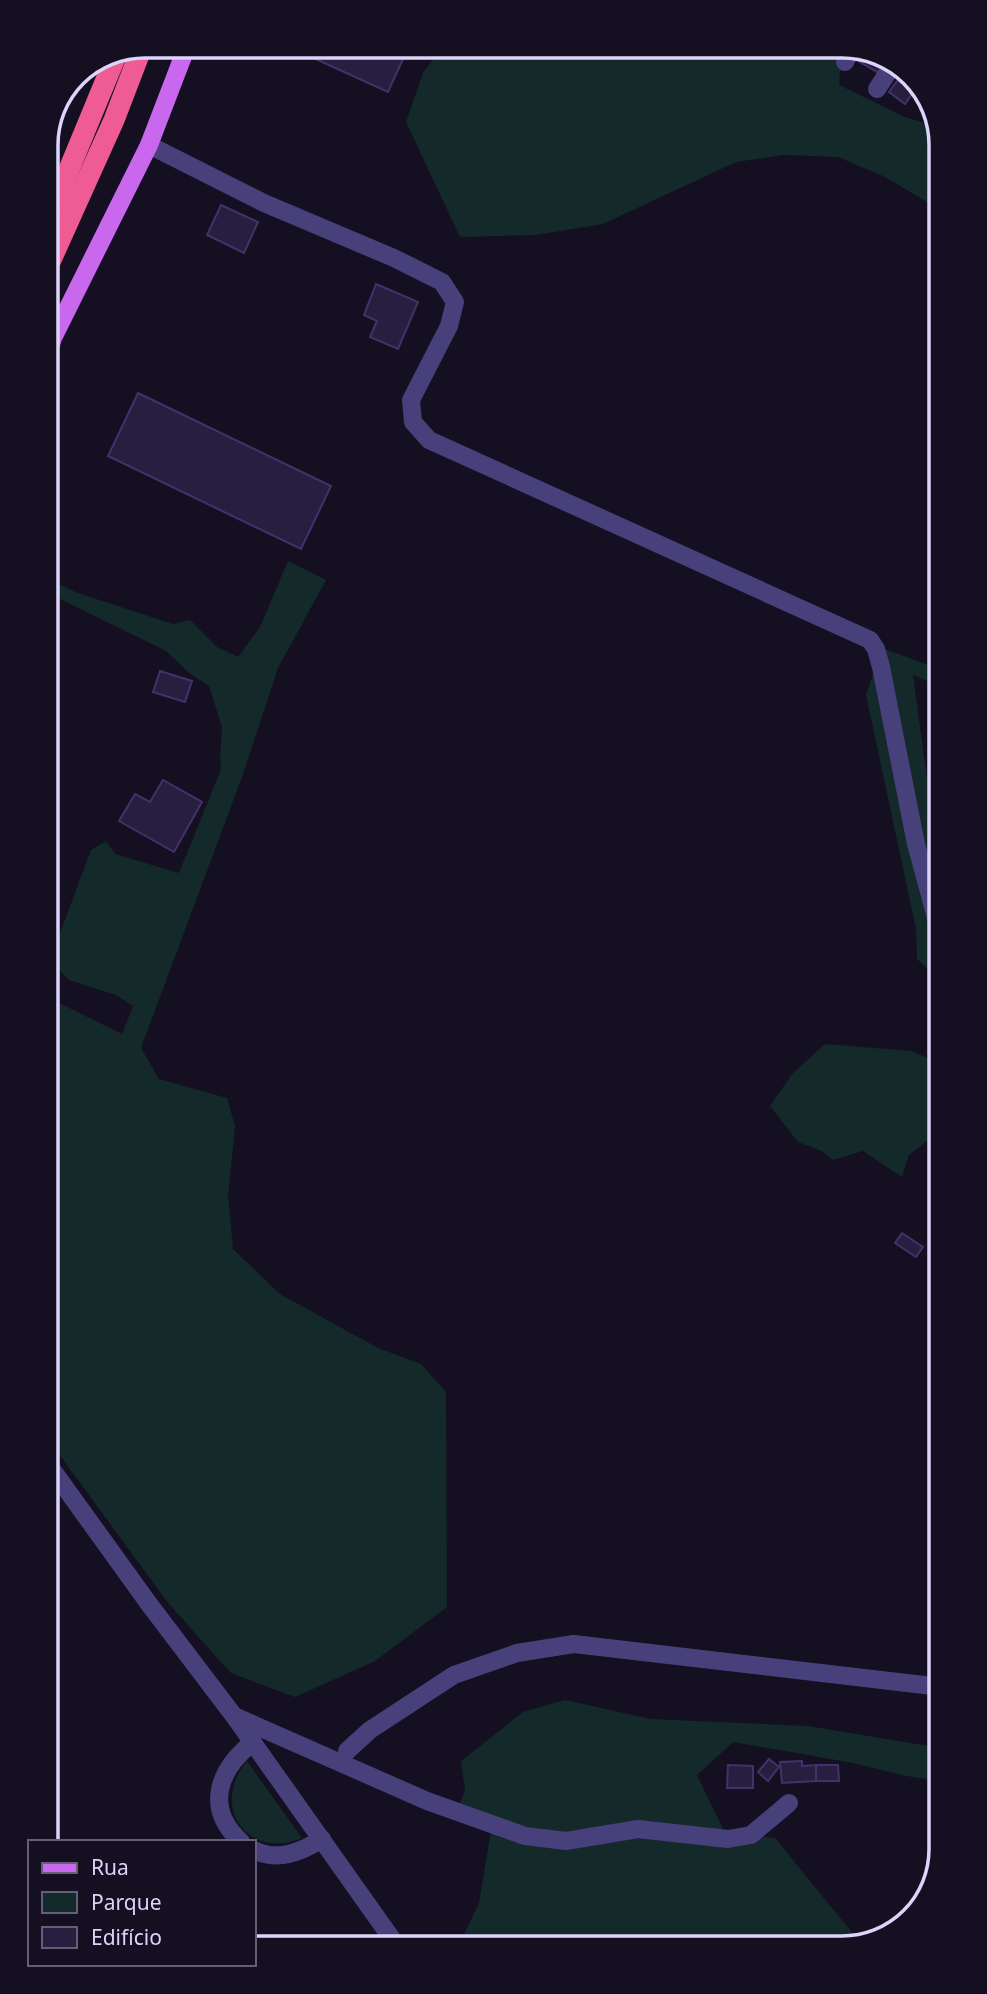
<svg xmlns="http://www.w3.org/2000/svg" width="987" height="1994" viewBox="0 0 987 1994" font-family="'Noto Sans',sans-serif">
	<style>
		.green { fill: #13292a }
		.building { fill: #281e40; stroke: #433269; stroke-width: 2 }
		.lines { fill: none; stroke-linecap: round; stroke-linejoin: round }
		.minor { stroke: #48407b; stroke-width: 18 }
		.major { stroke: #c967ef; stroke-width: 18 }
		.highway { stroke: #ee5c93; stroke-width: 21 }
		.rim { fill: none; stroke: #dcd4fa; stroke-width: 3.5 }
	</style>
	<rect width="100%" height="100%" fill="#141021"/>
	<!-- green -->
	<g class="green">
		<polygon points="443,46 842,46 839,85 905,117 934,126 934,206 885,177 838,157 784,155 736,162 603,224 536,235 460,237 406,122 423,73"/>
		<polygon points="288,561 326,580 278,668 242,777 141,1048 159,1079 227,1098 235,1126 228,1195 233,1249 280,1294 378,1348 421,1364 446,1392 447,1607 375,1661 295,1697 231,1673 168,1603 51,1443 50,1130 54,1129 50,1107 54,1078 50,1061 49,998 122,1034 133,1006 116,995 69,980 50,960 91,850 106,841 115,854 179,873 221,769 220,758 222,727 209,686 189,673 166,651 48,593 48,579 78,593 173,624 190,620 217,647 238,657 260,627"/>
		<polygon points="869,643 936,668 937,685 913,675 932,816 933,854 937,865 938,978 917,959 916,929 866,695 876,666"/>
		<polygon points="825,1044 911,1051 938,1062 938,1132 909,1155 902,1177 863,1151 833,1160 822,1151 798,1142 770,1106 793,1073"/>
		<polygon points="565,1700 651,1719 808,1726 941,1748 941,1781 906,1776 853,1763 733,1742 697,1775 728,1839 751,1835 775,1838 859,1941 459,1945 479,1903 492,1825 457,1812 465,1790 461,1761 523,1712"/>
		<path d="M247 1761 302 1838C248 1861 209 1807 247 1761Z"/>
	</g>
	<!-- building -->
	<g class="building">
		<polygon points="287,46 409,46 388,92"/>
		<polygon points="864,51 886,60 879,73 858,61"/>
		<polygon points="900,77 916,88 905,104 889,92"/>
		<polygon points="221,205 258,222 244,253 207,235"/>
		<polygon points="376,284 418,302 398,349 370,337 377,321 364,315"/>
		<polygon points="138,393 331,486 301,549 108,456"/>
		<polygon points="160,671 192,681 185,702 153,692"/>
		<polygon points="163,780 202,802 174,852 119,821 135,794 150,802"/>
		<polygon points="902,1233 923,1247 916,1257 895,1243"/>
		<polygon points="769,1759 779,1767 768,1781 758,1772"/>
		<polygon points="802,1761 802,1766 816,1765 816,1781 782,1783 780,1762"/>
		<polygon points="728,1765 753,1766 753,1788 727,1788"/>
		<polygon points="816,1765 838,1765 839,1781 816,1781"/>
	</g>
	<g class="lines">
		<!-- minor -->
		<g class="minor">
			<polyline points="845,62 853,47"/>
			<polyline points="877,89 894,63"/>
			<polyline points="149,145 264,203 394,258 442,282 455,302 449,326 411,400 413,422 429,440 870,640 876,649 881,667 916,844 938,925"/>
			<polyline points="51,1468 149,1604 234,1716 397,1946"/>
			<polyline points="234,1716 427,1801 525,1836 566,1841 638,1829 728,1839 751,1835 789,1803"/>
			<polyline points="347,1751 370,1730 454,1675 517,1653 574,1644 941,1687"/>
			<path d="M241 1842C204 1808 218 1770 253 1742"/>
			<path d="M254 1850C278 1862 301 1852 322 1839"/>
		</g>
		<!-- major -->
		<polyline class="major" points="47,358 53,338 149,145 187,46"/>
		<!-- highway -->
		<g class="highway">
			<polyline points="46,225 115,58"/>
			<polyline points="46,271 114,120 142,47"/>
		</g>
	</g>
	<!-- crop -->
	<path d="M0 0H987V1994H0ZM145 58H842A87 87 0 0 1 929 145V1849A87 87 0 0 1 842 1936H145A87 87 0 0 1 58 1849V145A87 87 0 0 1 145 58Z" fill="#141021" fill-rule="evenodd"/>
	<path class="rim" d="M145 58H842A87 87 0 0 1 929 145V1849A87 87 0 0 1 842 1936H145A87 87 0 0 1 58 1849V145A87 87 0 0 1 145 58Z"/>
	<!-- legend -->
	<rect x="28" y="1840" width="228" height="126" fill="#141021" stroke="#645e78" stroke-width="2"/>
	<rect x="42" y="1863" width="35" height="10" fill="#c967ef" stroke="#645e78" stroke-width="2"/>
	<text x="91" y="1875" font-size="21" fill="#dcd4fa">Rua</text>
	<rect x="42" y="1892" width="35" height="21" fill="#13292a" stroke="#645e78" stroke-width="2"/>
	<text x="91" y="1910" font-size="21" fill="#dcd4fa">Parque</text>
	<rect x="42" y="1927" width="35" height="21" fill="#281e40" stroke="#645e78" stroke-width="2"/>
	<text x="91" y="1945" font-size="21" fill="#dcd4fa">Edifício</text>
</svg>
